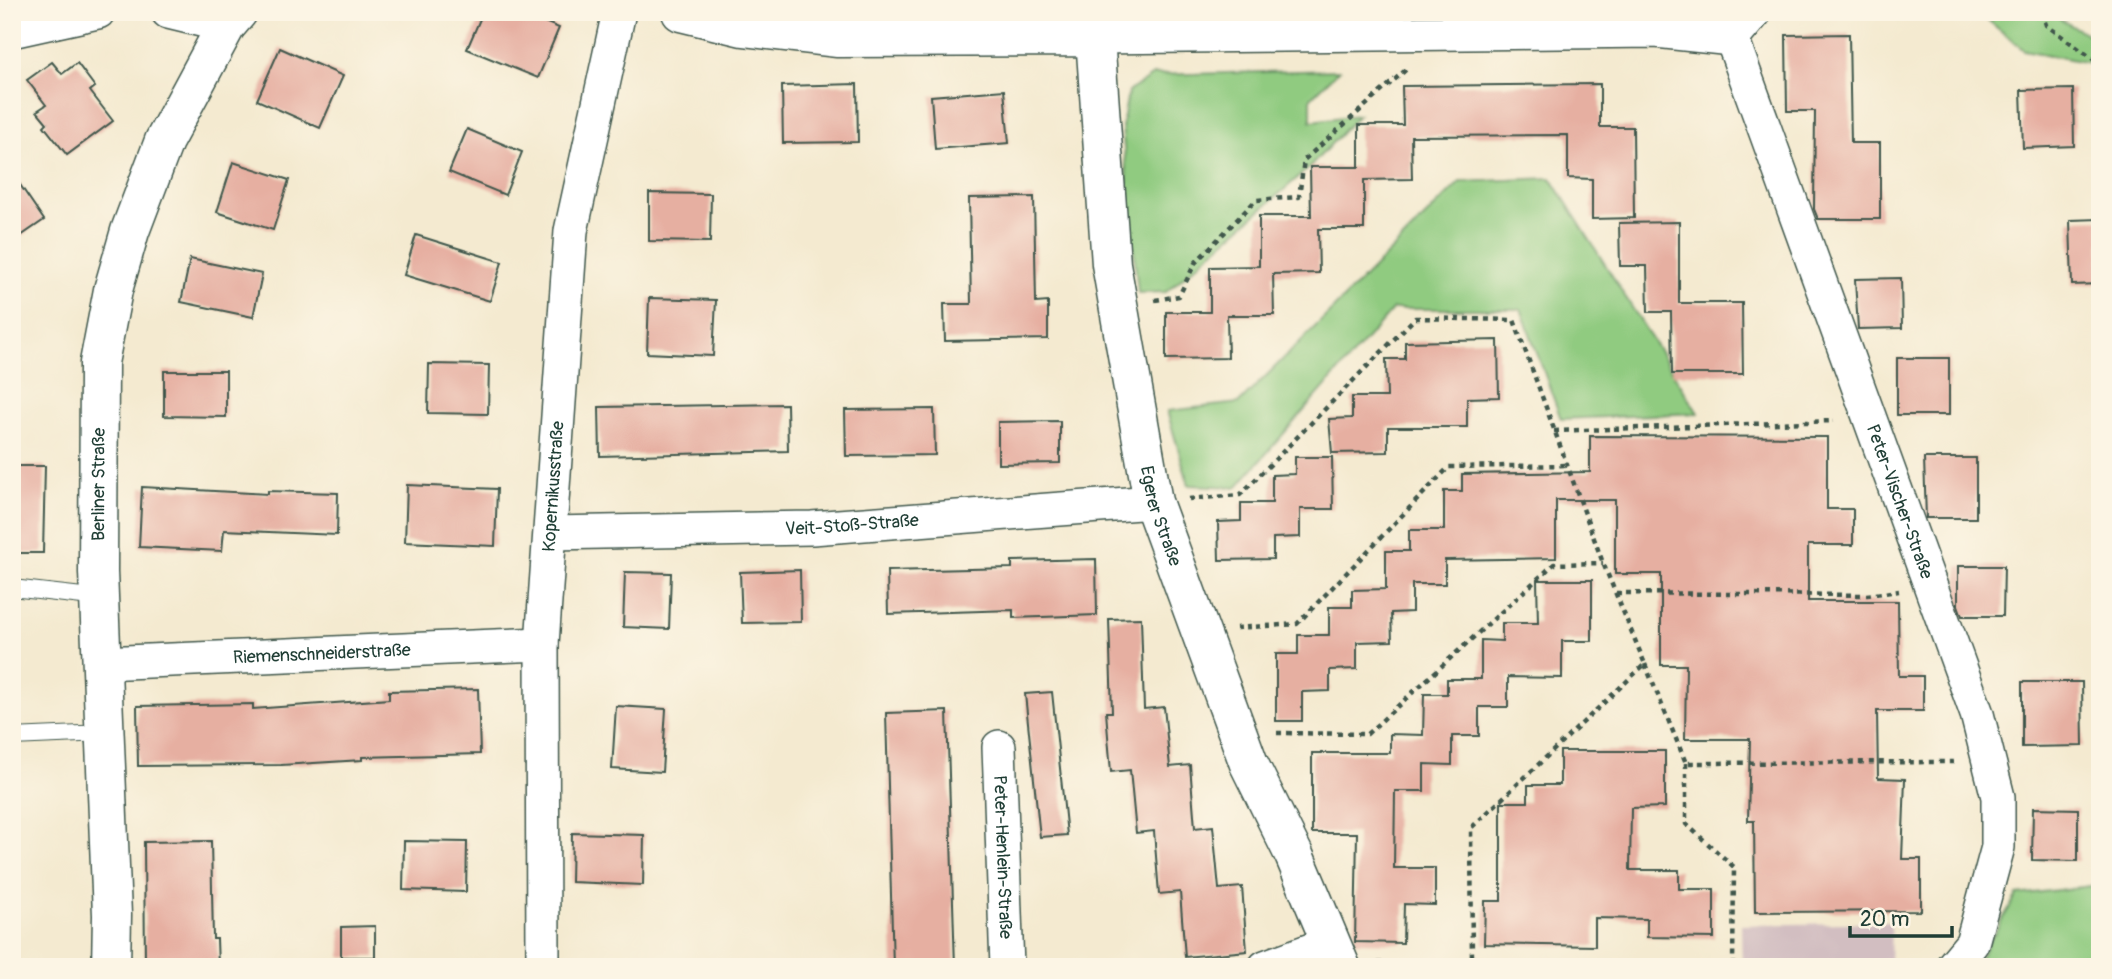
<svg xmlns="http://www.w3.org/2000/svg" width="2112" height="979" viewBox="0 0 2112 979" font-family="Pangolin,sans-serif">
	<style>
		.industrial { fill: #d2bec1 }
		.green { fill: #90cb80; stroke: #58845a; stroke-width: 2 }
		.building { fill: #e6afa1 }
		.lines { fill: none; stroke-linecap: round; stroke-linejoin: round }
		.service-casing { stroke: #3f574b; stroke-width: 18 }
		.minor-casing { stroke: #3f574b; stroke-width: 36 }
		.tertiary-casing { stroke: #3f574b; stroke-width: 41 }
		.path { stroke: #3f574b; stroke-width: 4.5; stroke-dasharray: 5 5; stroke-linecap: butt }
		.service { stroke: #fff; stroke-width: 16 }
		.minor { stroke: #fff; stroke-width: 33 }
		.tertiary { stroke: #fff; stroke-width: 38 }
		.labels { text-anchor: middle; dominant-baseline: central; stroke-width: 6; stroke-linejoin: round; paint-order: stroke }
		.street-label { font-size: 18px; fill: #1f3d34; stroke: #fcf5e5 }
	</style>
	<rect width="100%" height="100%" fill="#fcf5e5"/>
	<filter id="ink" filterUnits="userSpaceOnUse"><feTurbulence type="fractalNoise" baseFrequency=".0143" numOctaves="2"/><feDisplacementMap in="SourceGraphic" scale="14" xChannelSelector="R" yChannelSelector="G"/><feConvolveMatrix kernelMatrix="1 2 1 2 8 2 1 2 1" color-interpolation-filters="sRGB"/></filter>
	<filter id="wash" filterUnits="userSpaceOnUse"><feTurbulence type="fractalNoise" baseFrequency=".00686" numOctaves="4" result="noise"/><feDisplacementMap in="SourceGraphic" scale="28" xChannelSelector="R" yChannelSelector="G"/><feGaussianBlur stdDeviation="1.57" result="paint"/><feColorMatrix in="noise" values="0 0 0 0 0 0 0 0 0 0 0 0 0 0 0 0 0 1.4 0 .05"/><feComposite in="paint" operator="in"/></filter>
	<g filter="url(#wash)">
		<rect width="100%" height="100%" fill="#f4ead0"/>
		<!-- industrial -->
		<polygon class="industrial" points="1891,922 1890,967 1742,967 1741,925"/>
		<!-- green -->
		<g class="green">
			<polygon points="1978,12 2054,12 2061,20 2100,41 2100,65 2024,50"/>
			<polygon points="1339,70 1311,98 1311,121 1358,115 1310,167 1166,292 1138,293 1122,127 1128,92 1153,75"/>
			<polygon points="1551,178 1698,413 1561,419 1521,309 1393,309 1237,487 1189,485 1167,411 1239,403 1460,182"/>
			<polygon points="2100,885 2100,967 1974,967 2017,895"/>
		</g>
		<g id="blocks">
			<!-- building -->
			<g class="building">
				<polygon points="483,12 521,12 559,28 538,78 467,49"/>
				<polygon points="1849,34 1851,143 1880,143 1880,219 1818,219 1814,209 1815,111 1787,111 1786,35"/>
				<polygon points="280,48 343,76 320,128 257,100"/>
				<polygon points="52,62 62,74 77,63 95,87 90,91 113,121 67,155 44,126 47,123 37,111 46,105 27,80"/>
				<polygon points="857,84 858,142 783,143 782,86"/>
				<polygon points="1600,84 1600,127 1633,127 1634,218 1592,219 1592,179 1568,178 1568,135 1411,136 1412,179 1364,180 1364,229 1318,229 1319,273 1273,274 1274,315 1227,315 1228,358 1166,359 1166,312 1210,312 1210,267 1259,266 1259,216 1311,216 1310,167 1359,167 1359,125 1403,125 1402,86"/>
				<polygon points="2073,89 2074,146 2023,148 2021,90"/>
				<polygon points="1004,90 1009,143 935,149 931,96"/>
				<polygon points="467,129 522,152 505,195 449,172"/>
				<polygon points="233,162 289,180 273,230 217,212"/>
				<polygon points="12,173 44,220 12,242"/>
				<polygon points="649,193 711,194 710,242 649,241"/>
				<polygon points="1034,197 1036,303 1048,302 1048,339 945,341 944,304 971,304 969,198"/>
				<polygon points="2100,219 2100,284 2072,285 2070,220"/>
				<polygon points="1679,222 1679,303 1742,303 1743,374 1672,374 1671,312 1648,312 1647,266 1620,266 1619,223"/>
				<polygon points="416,235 502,262 490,301 404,275"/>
				<polygon points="190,259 262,274 253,317 181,302"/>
				<polygon points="1901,278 1902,328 1858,329 1855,279"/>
				<polygon points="649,298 716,300 713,356 647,353"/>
				<polygon points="1498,340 1499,397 1467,398 1467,427 1388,427 1388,452 1332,453 1329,419 1352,418 1352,397 1387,397 1386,359 1405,359 1405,342"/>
				<rect x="1897" y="358" width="52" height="57"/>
				<polygon points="429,364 489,365 488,414 428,413"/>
				<polygon points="164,371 226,371 226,417 164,416"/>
				<polygon points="787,404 788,451 600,456 599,407"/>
				<polygon points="934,409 935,455 846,456 845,410"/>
				<polygon points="1060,421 1060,463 998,464 998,422"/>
				<polygon points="1590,436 1827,437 1827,509 1853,509 1853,545 1808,545 1808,601 1898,601 1899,676 1923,676 1923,711 1877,711 1878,778 1905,779 1902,859 1921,859 1921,911 1755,912 1754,821 1748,821 1750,739 1685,739 1686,665 1661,665 1661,574 1615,574 1615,500 1556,500 1556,558 1445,560 1445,584 1412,584 1412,612 1391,613 1392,641 1357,642 1357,669 1330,670 1330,691 1302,692 1302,721 1276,721 1276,654 1298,654 1298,635 1329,635 1329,607 1352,607 1352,590 1386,589 1386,551 1409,551 1409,530 1444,530 1444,491 1462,491 1462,474 1590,472"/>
				<polygon points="1295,457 1332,457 1333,509 1300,509 1300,537 1273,538 1273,559 1219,560 1218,522 1241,521 1241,503 1272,503 1272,475 1295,474"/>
				<polygon points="1924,458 1976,458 1976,518 1926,518"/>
				<polygon points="12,466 45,466 43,553 12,553"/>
				<polygon points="407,485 497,489 495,546 405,542"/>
				<polygon points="142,487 268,494 268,491 338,493 337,535 224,530 222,551 139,547"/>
				<polygon points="1096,559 1097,615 1013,618 1013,610 888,614 887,571 1012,568 1012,561"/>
				<polygon points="1958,566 2004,566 2003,616 1962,616 1958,605"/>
				<polygon points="800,570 801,622 742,623 740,572"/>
				<polygon points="625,572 671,573 669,629 623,627"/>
				<polygon points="1537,580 1592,580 1592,641 1562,641 1562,678 1508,677 1508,707 1479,707 1479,736 1452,736 1452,765 1424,764 1424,791 1395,791 1394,868 1435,868 1435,905 1404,904 1403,943 1355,942 1357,833 1312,833 1312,753 1390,753 1390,734 1423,735 1424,694 1447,694 1447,679 1481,679 1481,640 1502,641 1502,623 1538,623"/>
				<polygon points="1141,618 1144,709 1164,707 1170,767 1190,765 1195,828 1213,826 1219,889 1242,887 1247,951 1185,957 1180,892 1159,894 1154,831 1136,833 1130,770 1111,772 1106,712 1112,712 1109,619"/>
				<polygon points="2022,682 2082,682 2083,746 2022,747"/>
				<polygon points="478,689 480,754 362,757 362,760 281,765 138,766 137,706 253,704 253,709 389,699 389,691"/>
				<polygon points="1052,692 1067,835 1040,837 1025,694"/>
				<polygon points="616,706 666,709 662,772 612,769"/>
				<polygon points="947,711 955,967 893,967 886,713"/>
				<polygon points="1560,751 1665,751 1665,807 1631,808 1630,870 1679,870 1679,889 1714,889 1714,938 1647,937 1647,919 1595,918 1595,946 1484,944 1485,901 1501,901 1501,802 1528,802 1528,785 1560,785"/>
				<polygon points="2033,808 2078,809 2078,861 2032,860"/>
				<polygon points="572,833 644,835 643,885 571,882"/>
				<polygon points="211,841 213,939 217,939 218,967 145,967 144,842"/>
				<polygon points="404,841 467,842 466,892 403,890"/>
				<polygon points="375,926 375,957 341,957 341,927"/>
			</g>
		</g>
	</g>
	<g filter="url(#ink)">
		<use href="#blocks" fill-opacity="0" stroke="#3f574b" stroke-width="2"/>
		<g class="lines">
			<!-- service casing -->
			<g class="service-casing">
				<g id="service">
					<polyline points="12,588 100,598"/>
					<polyline points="12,737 104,733"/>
				</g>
			</g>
			<!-- minor casing -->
			<g class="minor-casing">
				<g id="minor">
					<polyline points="168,12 226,26"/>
					<polyline points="12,31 98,12"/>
					<polyline points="1095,37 1656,31 1732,39 1755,12"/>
					<path id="s1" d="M1732 39 1977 714 1998 797V847L1972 943 1952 967"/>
					<path id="s2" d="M551 533 812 528 1153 502"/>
					<path id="s3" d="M102 663 542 644"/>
					<path id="s4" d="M999 747 1007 967"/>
					<path id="s5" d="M543 967 542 644 571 231 619 12"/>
					<polyline points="1265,967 1330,943"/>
				</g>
			</g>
			<!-- tertiary casing -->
			<g class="tertiary-casing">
				<g id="tertiary">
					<path id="s6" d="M681 12 743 27 836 38 1095 37 1111 264 1153 502 1249 764 1294 855 1341 967"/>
					<path id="s7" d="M111 967 112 915 98 572 99 363 113 290 130 231 164 141 226 26 238 12"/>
				</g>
			</g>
			<!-- path -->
			<g class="path">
				<polyline points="2042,12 2046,25 2100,64"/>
				<polyline points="1155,300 1179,296 1195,263 1256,200 1299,197 1304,160 1409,67"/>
				<polyline points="1554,431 1834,421"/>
				<polyline points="1189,499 1240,495 1415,318 1514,320 1603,563 1645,664 1471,828 1472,962 1376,963"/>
				<polyline points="1616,593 1867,595 1899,591"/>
				<polyline points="1236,628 1297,624 1449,467 1567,465"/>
				<polyline points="1645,664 1686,763 1956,762"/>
				<polyline points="1277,733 1367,734 1554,564 1603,563"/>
				<polyline points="1686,763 1686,824 1734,867 1733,967"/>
			</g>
			<!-- service -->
			<use href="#service" class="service"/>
			<!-- minor -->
			<use href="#minor" class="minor"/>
			<!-- tertiary -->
			<use href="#tertiary" class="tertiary"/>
		</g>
	</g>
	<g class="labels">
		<!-- street labels -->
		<g class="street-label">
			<text stroke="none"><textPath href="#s7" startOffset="483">Berliner Straße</textPath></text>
			<text stroke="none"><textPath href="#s5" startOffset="481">Kopernikusstraße</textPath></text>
			<text stroke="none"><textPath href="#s1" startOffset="492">Peter-Vischer-Straße</textPath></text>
			<text stroke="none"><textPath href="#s6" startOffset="901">Egerer Straße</textPath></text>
			<text stroke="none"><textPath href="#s2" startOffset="301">Veit-Stoß-Straße</textPath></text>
			<text stroke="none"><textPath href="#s3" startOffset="220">Riemenschneiderstraße</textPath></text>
			<text stroke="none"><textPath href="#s4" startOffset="110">Peter-Henlein-Straße</textPath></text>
		</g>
	</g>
	<!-- margin -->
	<rect width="2112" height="979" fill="none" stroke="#fcf5e5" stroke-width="42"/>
	<!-- scale -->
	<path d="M1850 926v10h102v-10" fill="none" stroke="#1f3d34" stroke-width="3.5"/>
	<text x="1860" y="926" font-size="21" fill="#1f3d34" stroke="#fcf5e5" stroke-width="5" paint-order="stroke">20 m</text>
</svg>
